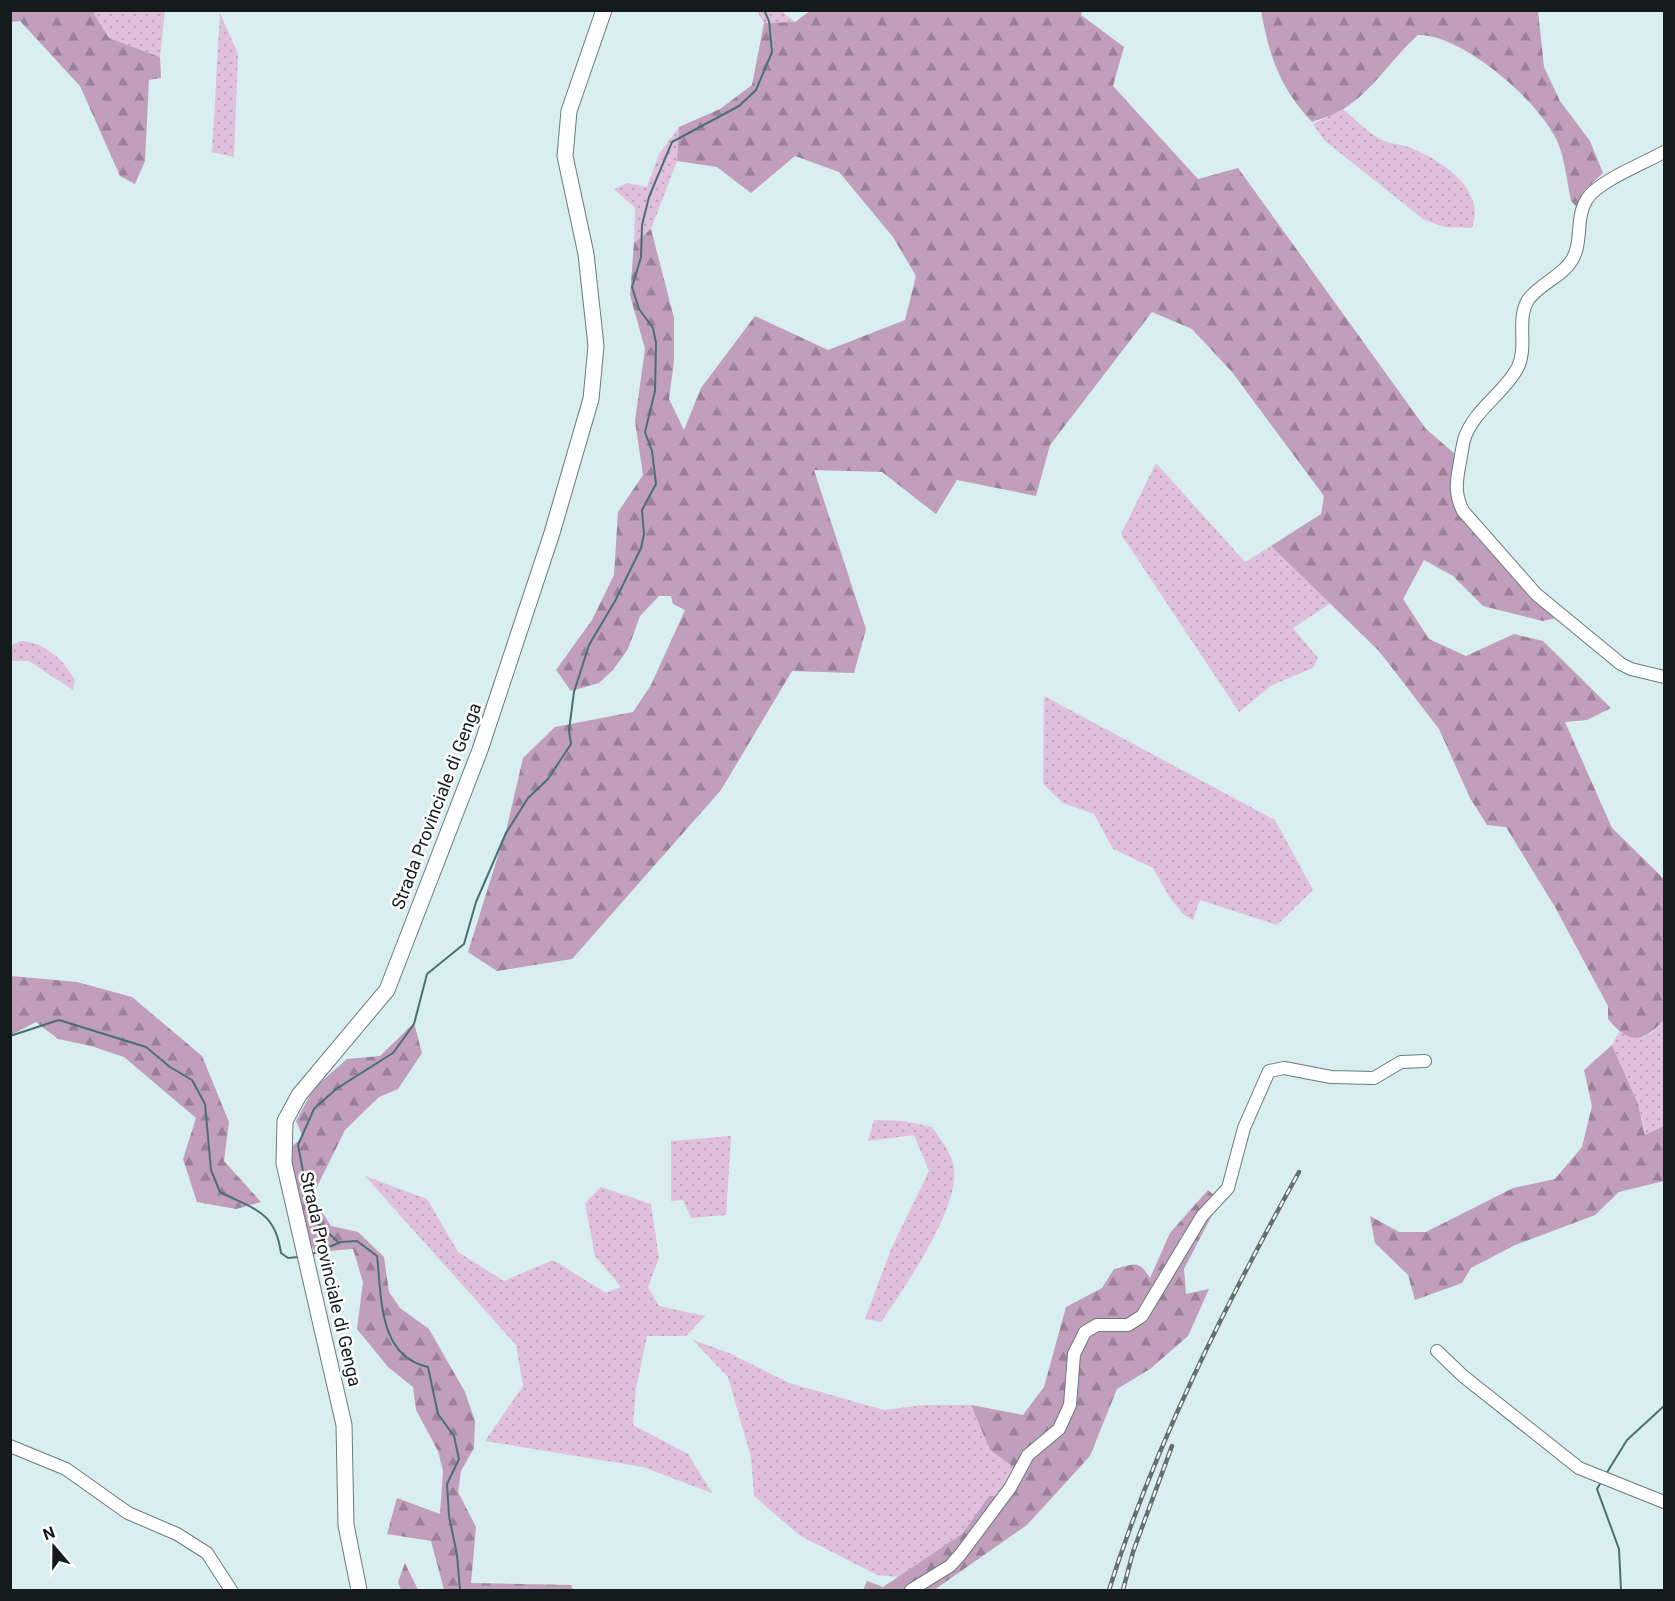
<svg xmlns="http://www.w3.org/2000/svg" width="1675" height="1601" viewBox="0 0 1675 1601" font-family="Roboto,sans-serif">
	<style>
		.grass { fill: url(#grass-dots) }
		.forest { fill: url(#forest-firs) }
		.lines { fill: none; stroke-linecap: round; stroke-linejoin: round }
		.stream { stroke: #497074; stroke-width: 2 }
		.minor-casing { stroke: #697c7e; stroke-width: 14 }
		.major-casing { stroke: #697c7e; stroke-width: 17 }
		.minor { stroke: #fff; stroke-width: 12 }
		.major { stroke: #fff; stroke-width: 15 }
		.rail-casing { stroke: #627071; stroke-width: 4.5 }
		.rail { stroke: #fff; stroke-width: 2; stroke-dasharray: 7; stroke-linecap: butt }
		.labels { text-anchor: middle; dominant-baseline: central; stroke-width: 5; stroke-linejoin: round; paint-order: stroke }
		.street-label { font-size: 18px; fill: #131b1c; stroke: #fff }
	</style>
	<defs>
		<pattern id="grass-dots" width="8" height="8" patternUnits="userSpaceOnUse" patternTransform="scale(1.5)"><rect width="8" height="8" fill="#e1c0dd"/><path d="M2 2h.1M6 6h.1" fill="none" stroke="#c0a4bd" stroke-width="1.8" stroke-linecap="round"/></pattern>
		<pattern id="forest-firs" width="22" height="20" patternUnits="userSpaceOnUse" patternTransform="scale(1.5)"><rect width="22" height="20" fill="#c09ebc"/><path d="M5 1l3.5 6h-7zM16 11l3.5 6h-7z" fill="#9b8098"/></pattern>
	</defs>
	<rect width="100%" height="100%" fill="#d8eef0"/>
	<!-- grass -->
	<g class="grass">
		<polygon points="95,11 165,11 160,57 109,38 94,14"/>
		<polygon points="757,11 781,11 795,22 764,23"/>
		<polygon points="220,13 238,54 234,157 212,152"/>
		<path d="M1343 109C1355 119 1367 132 1380 139 1389 144 1401 144 1411 148 1441 160 1487 190 1472 228L1444 227 1423 219 1324 140 1313 124Z"/>
		<polygon points="679,127 677,161 651,229 634,243 635,208 614,189 628,183 647,187 659,154"/>
		<polygon points="1156,463 1245,562 1271,546 1331,603 1293,628 1318,658 1313,668 1272,685 1239,712 1121,534"/>
		<path d="M21 641C44 642 66 661 75 681L73 690 29 661H11V645Z"/>
		<polygon points="1044,696 1275,820 1313,890 1277,925 1200,900 1193,920 1183,914 1170,898 1153,868 1113,849 1094,814 1063,803 1043,784"/>
		<path d="M1664 1020V1126L1646 1136 1638 1104 1612 1045 1619 1032C1645 1040 1646 1040 1664 1020Z"/>
		<path d="M874 1120 904 1121 932 1127C940 1139 952 1153 954 1168 960 1208 903 1290 881 1322L865 1319 891 1249 929 1171 914 1135 868 1141Z"/>
		<polygon points="731,1136 726,1215 691,1218 683,1200 671,1201 671,1141"/>
		<polygon points="365,1176 427,1199 458,1252 504,1281 553,1260 606,1293 621,1287 595,1256 585,1203 601,1187 651,1204 659,1258 648,1287 659,1306 705,1316 686,1336 647,1336 636,1389 633,1425 688,1454 712,1493 643,1467 485,1441 523,1386 516,1345"/>
		<polygon points="693,1340 729,1353 789,1383 884,1410 924,1405 971,1405 990,1450 1021,1473 1007,1495 989,1496 962,1534 899,1577 877,1575 799,1535 754,1496 751,1457 728,1377"/>
	</g>
	<!-- forest -->
	<g class="forest">
		<polygon points="11,10 95,11 94,14 109,38 160,57 161,78 149,80 145,161 135,184 120,176 80,86 20,21 11,22"/>
		<path d="M810 11H1082L1081 15 1124 47 1113 86 1198 179 1238 168 1426 429 1455 454 1453 490 1560 617 1543 621 1483 606 1453 576 1424 560 1403 599 1429 639 1466 656 1514 634 1543 641 1611 708 1587 720 1565 722 1612 828 1664 879V1020C1642 1043 1630 1045 1608 1019V1006L1555 907 1506 827 1487 825 1470 798 1439 729 1379 651 1271 546 1321 514 1324 496 1232 372 1192 329 1152 312 1050 445 1036 496 957 480 936 514 882 472 814 470 866 629 854 673 792 671 721 790 572 959 497 971 468 952 507 827 523 758 555 727 633 712 651 685 685 610 673 604 671 596H659L640 616 628 649 613 670 599 683 571 691 556 670 592 620 614 575 618 512 643 475 635 421 645 349 630 295 634 243 651 229 674 318V361L669 399 684 430 701 388 755 316 828 350 905 320 916 276 893 237 839 172 795 156 751 193 717 167 677 161 679 127 720 109 752 85 764 23 795 22Z"/>
		<path d="M1261 11H1538L1544 67 1560 101 1590 141 1603 173 1584 191 1577 207 1571 201C1567 182 1565 160 1558 143 1541 102 1462 34 1418 35 1392 58 1373 91 1343 109 1334 115 1322 118 1312 122 1279 86 1270 58 1261 11Z"/>
		<polygon points="11,976 77,982 132,997 202,1056 229,1122 224,1161 261,1202 236,1209 197,1202 183,1159 196,1118 124,1057 91,1046 58,1039 36,1022 11,1035"/>
		<polygon points="414,1023 422,1053 398,1089 379,1097 345,1130 312,1197 331,1226 358,1232 384,1257 389,1292 400,1308 429,1329 465,1392 475,1421 474,1448 461,1471 458,1492 476,1527 471,1583 571,1585 573,1590 444,1590 431,1541 387,1534 397,1498 440,1514 443,1471 438,1451 416,1410 413,1387 388,1367 357,1329 363,1282 353,1249 315,1252 301,1225 286,1159 291,1147 303,1137 296,1121 314,1088 347,1059 380,1056"/>
		<polygon points="1612,1045 1638,1104 1645,1135 1664,1126 1664,1181 1619,1192 1595,1215 1515,1245 1471,1268 1462,1283 1415,1300 1408,1275 1375,1243 1370,1216 1399,1232 1426,1232 1513,1188 1555,1179 1582,1147 1592,1106 1584,1070"/>
		<path d="M1208 1190 1217 1198 1212 1215 1184 1269 1186 1294 1209 1289 1188 1336 1150 1369 1117 1389 1090 1456 1027 1525 934 1590H863L867 1581 883 1587 962 1534 989 1496 1007 1495 1020 1472 990 1450 971 1405 1023 1415 1044 1387 1066 1307 1102 1288 1114 1269C1136 1264 1138 1259 1150 1278L1170 1233Z"/>
		<polygon points="405,1563 418,1590 401,1590 398,1582"/>
	</g>
	<g class="lines">
		<!-- stream -->
		<g class="stream">
			<path d="M10 1036 59 1020 146 1047 170 1067 192 1080 205 1104 211 1170 220 1192C255 1210 275 1211 281 1253L288 1258 298 1257"/>
			<polyline points="339,1243 318,1223 309,1202 298,1145 314,1109 336,1089 393,1053 414,1024 427,974 464,944 476,902 506,833 528,798 548,779 571,744 569,730 574,692 589,645 615,601 641,548 644,534 642,510 656,484 652,451 645,432 655,391 656,343 653,328 639,309 632,287 641,257 642,225 649,197 672,142 739,106 756,90 772,52 769,21 764,10"/>
			<path d="M310 1255 341 1242 357 1241 377 1256C382 1298 378 1356 428 1367L438 1414 454 1436 459 1459 447 1484 449 1516 457 1555 460 1590"/>
			<polyline points="1606,1474 1627,1440 1664,1406"/>
			<polyline points="1601,1482 1597,1489 1619,1549 1621,1590"/>
		</g>
		<!-- minor casing -->
		<g class="minor-casing">
			<g id="minor">
				<path d="M1664 152C1645 163 1598 181 1587 199 1575 217 1583 242 1572 260 1562 277 1540 283 1528 300 1516 319 1528 346 1518 367 1504 394 1473 410 1464 440 1462 448 1461 458 1459 467 1456 484 1455 495 1463 511L1536 594 1621 664 1631 669 1664 677"/>
				<polyline points="1437,1351 1463,1376 1579,1468 1664,1502"/>
				<polyline points="10,1446 66,1469 128,1513 177,1534 207,1553 231,1590"/>
				<polyline points="911,1590 950,1566 960,1555 1010,1488 1028,1455 1059,1429 1070,1405 1074,1354 1085,1332 1097,1325 1128,1325 1142,1316 1202,1216 1228,1188 1244,1128 1269,1071 1284,1068 1331,1077 1374,1078 1401,1062 1425,1061"/>
			</g>
		</g>
		<!-- major casing -->
		<g class="major-casing">
			<polyline id="major" points="359,1590 346,1525 344,1425 284,1163 285,1121 299,1095 387,990 480,750 552,533 591,399 596,346 586,254 565,156 569,111 604,10"/>
		</g>
		<!-- minor -->
		<use href="#minor" class="minor"/>
		<!-- major -->
		<use href="#major" class="major"/>
		<!-- rail casing -->
		<g class="rail-casing">
			<g id="rail">
				<path d="M1109 1590C1155 1444 1225 1306 1299 1172"/>
				<polyline points="1123,1590 1133,1552 1172,1446"/>
			</g>
		</g>
		<!-- rail -->
		<use href="#rail" class="rail"/>
	</g>
	<g class="labels">
		<!-- street labels -->
		<g class="street-label">
			<text transform="translate(436 806) rotate(-69)">Strada Provinciale di Genga</text>
			<text transform="translate(331 1279) rotate(77)">Strada Provinciale di Genga</text>
		</g>
	</g>
	<!-- border -->
	<rect width="1675" height="1601" fill="none" stroke="#131b1c" stroke-width="24"/>
	<!-- north arrow -->
	<g transform="translate(54 1547) rotate(340)" stroke="#ffffff" stroke-width="4.5" paint-order="stroke">
	<path d="M0-4.5L10 22L0 15L-10 22Z" fill="#131b1c"/>
	<text y="-9" font-size="16" font-weight="bold" text-anchor="middle" fill="#131b1c">N</text>
	</g>
</svg>
